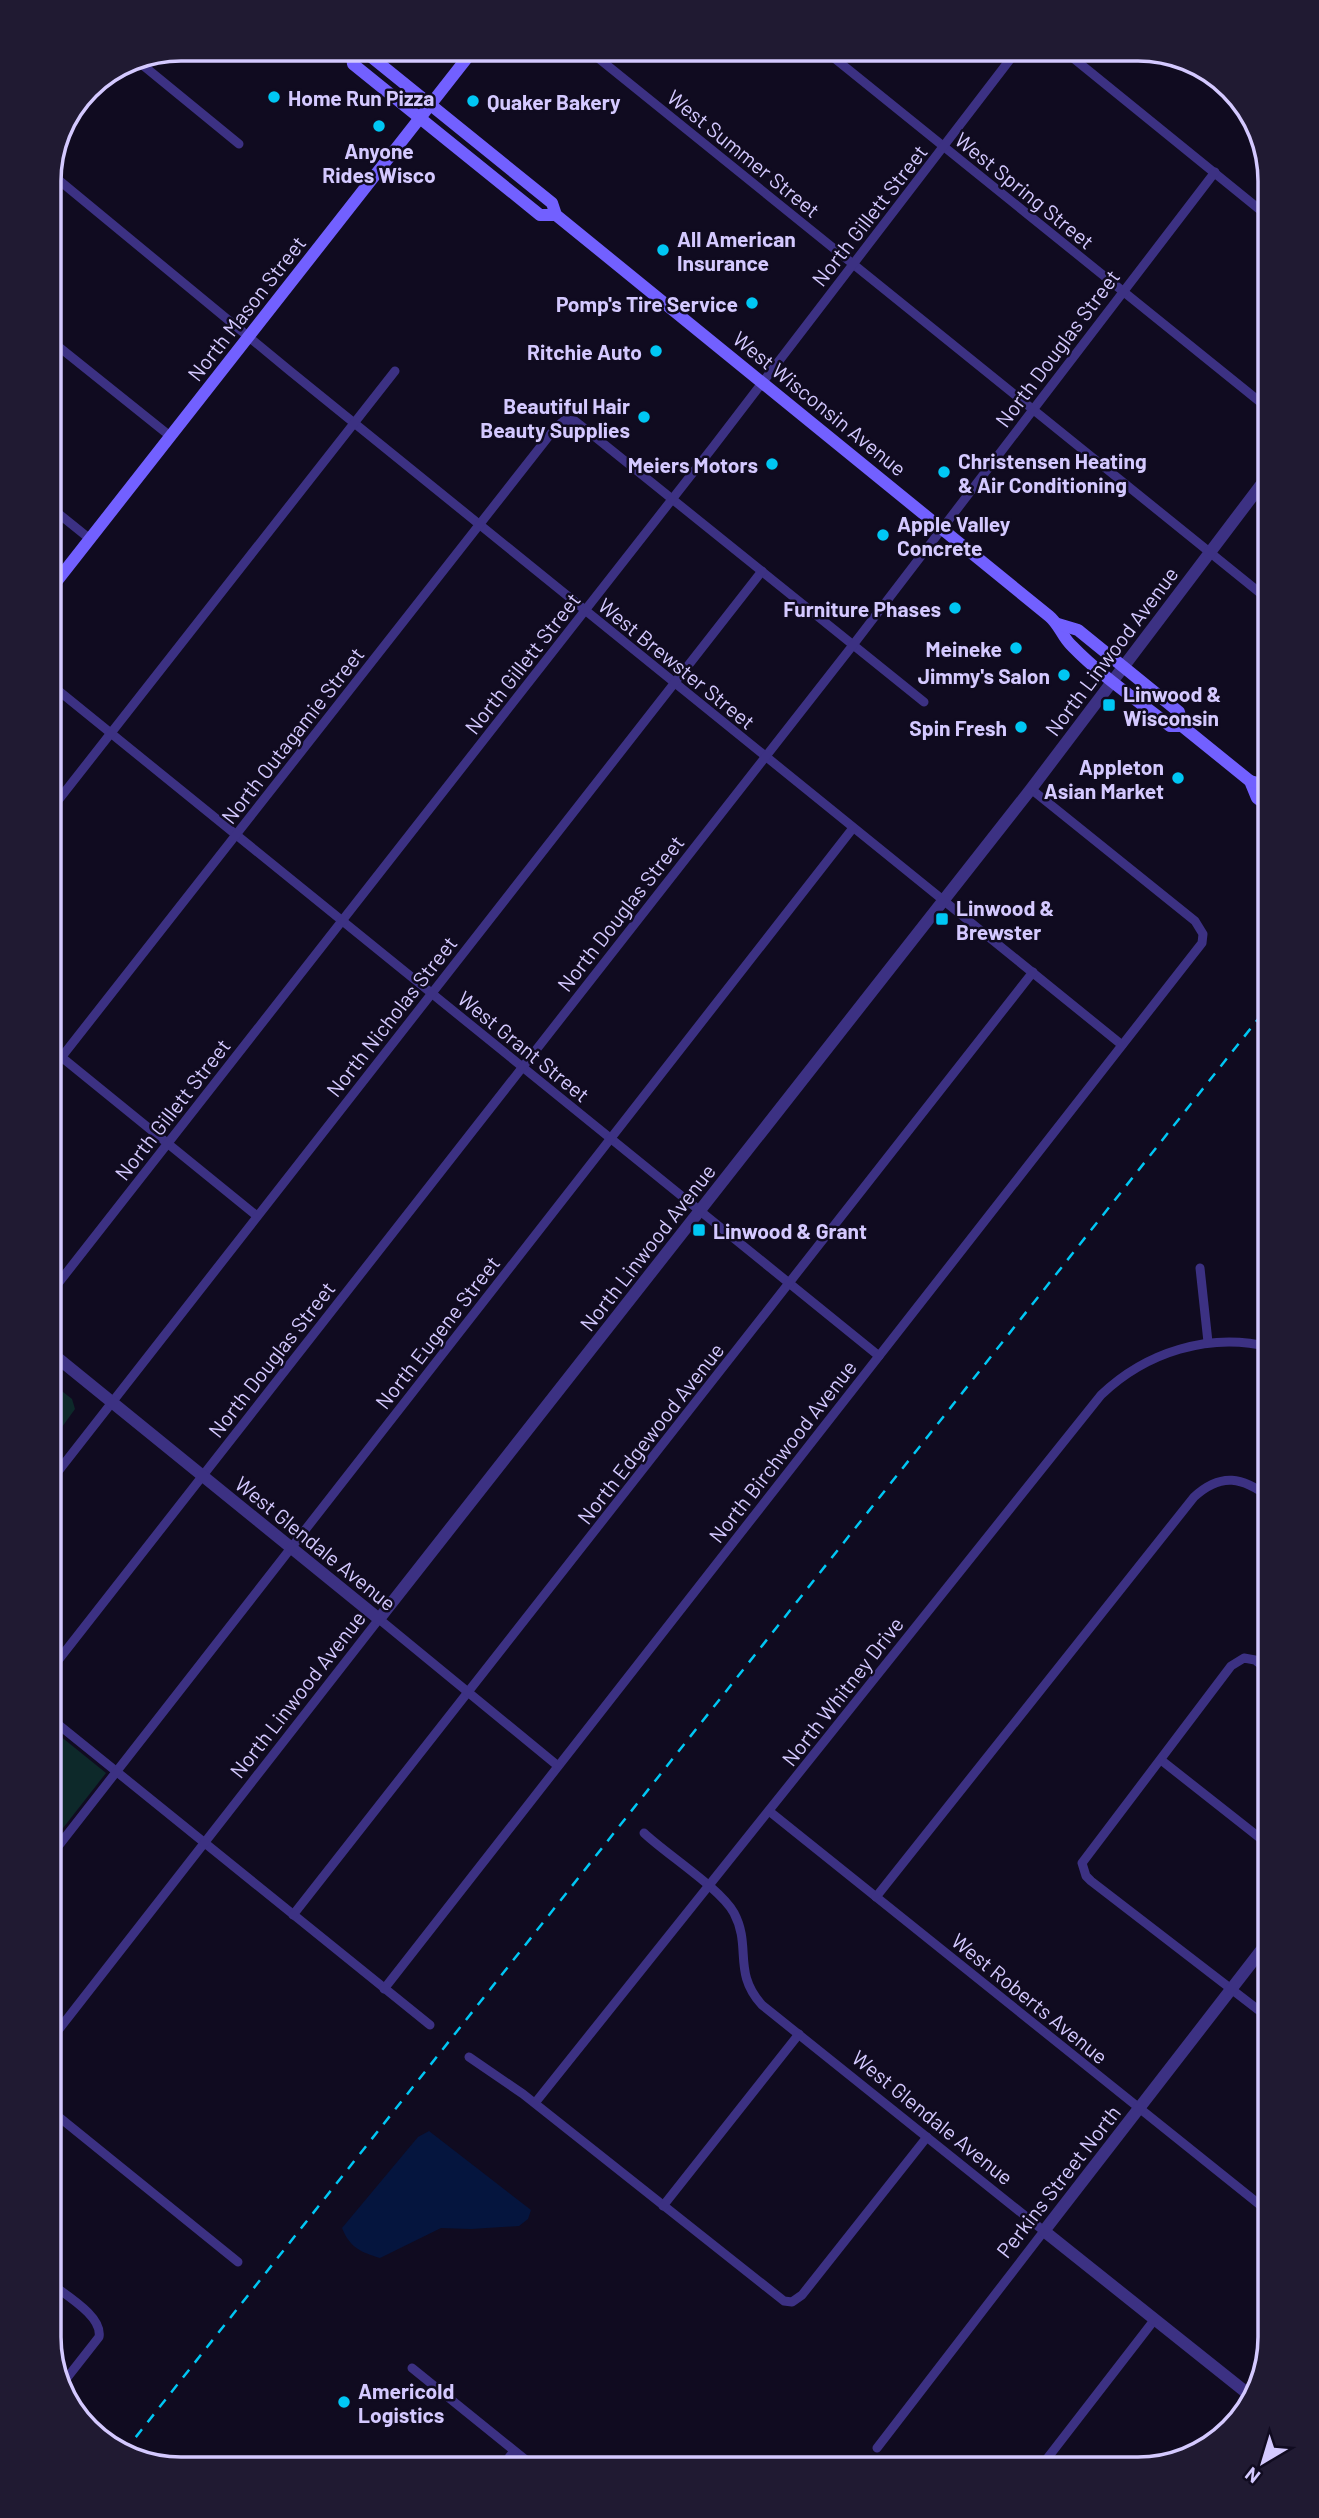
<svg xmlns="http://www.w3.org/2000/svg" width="1319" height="2518" viewBox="0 0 1319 2518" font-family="Barlow,sans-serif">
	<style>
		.green { fill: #0d292a }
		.water { fill: #05153e }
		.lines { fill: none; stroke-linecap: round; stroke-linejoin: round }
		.minor { stroke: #3c3183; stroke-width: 9 }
		.tertiary { stroke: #3c3183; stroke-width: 12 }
		.secondary { stroke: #7260ff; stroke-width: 12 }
		.rail { stroke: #00c7f4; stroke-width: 2.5; stroke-dasharray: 10 9; stroke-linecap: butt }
		.poi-dot { fill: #00c7f4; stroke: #100b20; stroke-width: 2.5 }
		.labels { text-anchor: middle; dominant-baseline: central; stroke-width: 5; stroke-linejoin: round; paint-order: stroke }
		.poi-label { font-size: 21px; font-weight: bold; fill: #d4c9ff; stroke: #100b20; text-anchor: start }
		.street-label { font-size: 21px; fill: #d4c9ff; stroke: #100b20 }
		.rim { fill: none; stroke: #d4c9ff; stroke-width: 3.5 }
	</style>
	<rect width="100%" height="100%" fill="#100b20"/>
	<!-- green -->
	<g class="green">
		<polygon points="49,1381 72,1399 75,1409 49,1445"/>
		<polygon points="49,1727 106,1773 49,1846"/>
	</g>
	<!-- water -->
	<path class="water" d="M429 2131 531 2210 528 2219 519 2226 471 2229 441 2228 380 2258C361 2252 350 2248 342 2228L418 2137Z"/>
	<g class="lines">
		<!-- minor -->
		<g class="minor">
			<polyline points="587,49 1270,601"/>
			<polyline points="823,49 1270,410"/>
			<polyline points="1062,49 1270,218"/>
			<polyline points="134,58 239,144"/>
			<polyline points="49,172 290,371 1122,1045"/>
			<polyline points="49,339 170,436"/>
			<polyline points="49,506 90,539"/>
			<polyline points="49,683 879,1356"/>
			<polyline points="49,812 395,371"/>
			<polyline points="49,1047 257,1216"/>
			<polyline points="49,1073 556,427 565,420 575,421 584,428 924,702"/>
			<polyline points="1200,1268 1208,1342"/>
			<polyline points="49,1295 713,447 1018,49"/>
			<polyline points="49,1483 762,571"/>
			<polyline points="49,1672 853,645 1215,172"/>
			<polyline points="49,1717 430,2025"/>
			<polyline points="1161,1760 1270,1846"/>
			<polyline points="769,1811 1270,2213"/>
			<path d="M644 1833C666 1854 721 1889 734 1913 752 1947 732 1972 762 2005L1044 2231 877 2448"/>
			<polyline points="49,1858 853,828"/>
			<path d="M876 1897 1194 1497C1221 1472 1243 1477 1270 1498"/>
			<polyline points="293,1915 1033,972"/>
			<polyline points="384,1989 1202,943 1203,934 1195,921 1031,789"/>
			<polyline points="1270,2019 1091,1881 1086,1876 1082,1863 1231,1666 1244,1658 1255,1660 1270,1671"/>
			<polyline points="49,2042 379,1619 558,1766"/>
			<polyline points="469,2057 523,2094 784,2301 792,2302 802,2295 927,2137"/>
			<path d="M535 2103 1101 1395C1146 1352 1209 1332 1270 1347"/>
			<polyline points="49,2109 238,2262"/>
			<polyline points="663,2206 799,2034"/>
			<path d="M49 2282C65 2295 103 2316 99 2337L59 2388"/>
			<polyline points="412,2368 537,2469"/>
			<polyline points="500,2469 514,2451"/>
			<polyline points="1039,2469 1155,2319"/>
		</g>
		<!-- tertiary -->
		<g class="tertiary">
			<polyline points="49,1351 379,1619 1031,789 1270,473"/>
			<polyline points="1252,2397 1044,2231 1270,1939"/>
		</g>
		<!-- secondary -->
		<g class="secondary">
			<path d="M350 49 364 51 552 203 556 215 1049 616C1060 625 1062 637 1072 646 1101 676 1137 700 1170 726H1182"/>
			<polyline points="351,50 353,64 540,215 556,215"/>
			<polyline points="49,591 474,49"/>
			<polyline points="1058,624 1078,630 1179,712 1182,726 1250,781 1257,798 1270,808"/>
			<polyline points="1250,781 1270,786"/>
		</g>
		<!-- rail -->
		<polyline class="rail" points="124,2452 1270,1004"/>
	</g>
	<!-- markers -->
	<g class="poi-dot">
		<circle cx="274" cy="97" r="7"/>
		<circle cx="473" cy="101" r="7"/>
		<circle cx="379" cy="126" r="7"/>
		<circle cx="663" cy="250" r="7"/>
		<circle cx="752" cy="303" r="7"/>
		<circle cx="656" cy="351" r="7"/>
		<circle cx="644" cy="417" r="7"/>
		<circle cx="772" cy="464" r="7"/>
		<circle cx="944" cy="472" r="7"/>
		<circle cx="883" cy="535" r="7"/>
		<circle cx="955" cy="608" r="7"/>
		<circle cx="1016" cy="648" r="7"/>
		<circle cx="1064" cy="675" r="7"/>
		<rect x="1102" y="698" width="14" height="14" rx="3.5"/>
		<circle cx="1021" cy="727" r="7"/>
		<circle cx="1178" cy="778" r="7"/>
		<rect x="935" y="912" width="14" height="14" rx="3.5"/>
		<rect x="692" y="1223" width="14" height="14" rx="3.5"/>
		<circle cx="344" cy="2402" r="7"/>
	</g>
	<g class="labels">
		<!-- poi labels -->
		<g class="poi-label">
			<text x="288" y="97">Home Run Pizza</text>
			<text x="487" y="101">Quaker Bakery</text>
			<text x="379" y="150" text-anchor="middle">Anyone<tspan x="379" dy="24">Rides Wisco</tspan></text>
			<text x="677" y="238">All American<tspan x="677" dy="24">Insurance</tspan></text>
			<text x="738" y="303" text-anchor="end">Pomp's Tire Service</text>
			<text x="642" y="351" text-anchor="end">Ritchie Auto</text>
			<text x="630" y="405" text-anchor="end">Beautiful Hair<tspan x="630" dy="24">Beauty Supplies</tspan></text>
			<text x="958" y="460">Christensen Heating<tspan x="958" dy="24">&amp; Air Conditioning</tspan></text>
			<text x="758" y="464" text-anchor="end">Meiers Motors</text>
			<text x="897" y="523">Apple Valley<tspan x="897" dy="24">Concrete</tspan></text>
			<text x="941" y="608" text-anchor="end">Furniture Phases</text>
			<text x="1002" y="648" text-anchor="end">Meineke</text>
			<text x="1050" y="675" text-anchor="end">Jimmy's Salon</text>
			<text x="1123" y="693">Linwood &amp;<tspan x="1123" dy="24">Wisconsin</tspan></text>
			<text x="1007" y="727" text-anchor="end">Spin Fresh</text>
			<text x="1164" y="766" text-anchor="end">Appleton<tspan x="1164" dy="24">Asian Market</tspan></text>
			<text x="956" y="907">Linwood &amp;<tspan x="956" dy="24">Brewster</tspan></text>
			<text x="713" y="1230">Linwood &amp; Grant</text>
			<text x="358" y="2390">Americold<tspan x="358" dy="24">Logistics</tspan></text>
		</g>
		<!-- street labels -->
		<g class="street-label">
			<text transform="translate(744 153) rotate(39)">West Summer Street</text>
			<text transform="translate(1025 190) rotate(39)">West Spring Street</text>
			<text transform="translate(869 215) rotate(-52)">North Gillett Street</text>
			<text transform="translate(246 308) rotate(-52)">North Mason Street</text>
			<text transform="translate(1057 348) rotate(-53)">North Douglas Street</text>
			<text transform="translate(820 403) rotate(39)">West Wisconsin Avenue</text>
			<text transform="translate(1111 651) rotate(-53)">North Linwood Avenue</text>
			<text transform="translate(522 663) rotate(-52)">North Gillett Street</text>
			<text transform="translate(677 663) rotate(39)">West Brewster Street</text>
			<text transform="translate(292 735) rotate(-52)">North Outagamie Street</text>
			<text transform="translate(620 913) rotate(-52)">North Douglas Street</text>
			<text transform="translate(391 1016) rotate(-52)">North Nicholas Street</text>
			<text transform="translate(524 1046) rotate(39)">West Grant Street</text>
			<text transform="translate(172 1109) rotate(-52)">North Gillett Street</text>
			<text transform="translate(647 1247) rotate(-52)">North Linwood Avenue</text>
			<text transform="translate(437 1332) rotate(-52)">North Eugene Street</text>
			<text transform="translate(271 1359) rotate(-52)">North Douglas Street</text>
			<text transform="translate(650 1433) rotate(-52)">North Edgewood Avenue</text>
			<text transform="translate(782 1451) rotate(-52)">North Birchwood Avenue</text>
			<text transform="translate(316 1543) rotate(39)">West Glendale Avenue</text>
			<text transform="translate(842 1691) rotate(-52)">North Whitney Drive</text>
			<text transform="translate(297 1694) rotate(-52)">North Linwood Avenue</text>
			<text transform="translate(1030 1998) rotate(39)">West Roberts Avenue</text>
			<text transform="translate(933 2117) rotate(39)">West Glendale Avenue</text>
			<text transform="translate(1058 2181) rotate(-52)">Perkins Street North</text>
		</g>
	</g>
	<!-- crop -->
	<path d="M0 0H1319V2518H0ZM181 61H1138A120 120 0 0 1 1258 181V2337A120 120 0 0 1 1138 2457H181A120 120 0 0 1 61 2337V181A120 120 0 0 1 181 61Z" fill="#201a32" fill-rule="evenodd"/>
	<path class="rim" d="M181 61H1138A120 120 0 0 1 1258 181V2337A120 120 0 0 1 1138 2457H181A120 120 0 0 1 61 2337V181A120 120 0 0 1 181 61Z"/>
	<!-- north arrow -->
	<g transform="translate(1263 2462) rotate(218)" stroke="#100b20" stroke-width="5" paint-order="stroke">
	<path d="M0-5L12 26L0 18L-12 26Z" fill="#d4c9ff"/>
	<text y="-10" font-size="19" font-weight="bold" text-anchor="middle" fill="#d4c9ff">N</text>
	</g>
</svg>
